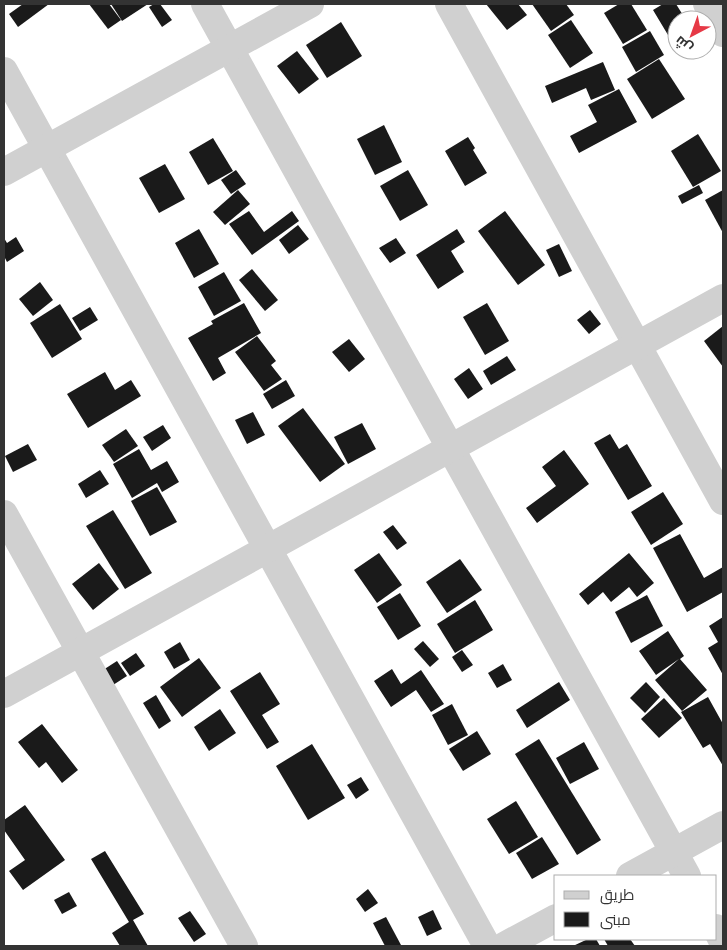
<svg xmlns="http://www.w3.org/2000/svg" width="727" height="950" viewBox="0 0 727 950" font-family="Roboto,Cairo,sans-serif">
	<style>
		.building { fill: #1a1a1a }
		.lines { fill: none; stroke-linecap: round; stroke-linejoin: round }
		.minor { stroke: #d0d0d0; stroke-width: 28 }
	</style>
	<rect width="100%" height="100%" fill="#fff"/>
	<!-- building -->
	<g class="building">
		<polygon points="23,4 49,4 18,27 9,14"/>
		<polygon points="89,4 109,4 121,20 108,29"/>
		<polygon points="111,4 148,4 122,21"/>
		<polygon points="154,4 160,4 172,20 162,27 149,7"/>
		<polygon points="486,4 518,4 527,15 507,30"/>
		<polygon points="532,4 566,4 574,15 551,31"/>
		<polygon points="619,4 631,4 647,30 623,44 604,13"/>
		<polygon points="663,4 676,4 686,20 677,20 677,30 668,35 653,10"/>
		<polygon points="571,20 593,53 570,68 548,35"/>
		<polygon points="341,22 362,56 327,78 306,45"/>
		<polygon points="650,31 664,55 636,72 622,47"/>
		<polygon points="297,51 319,79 299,94 277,66"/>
		<polygon points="659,59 685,99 652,119 627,79"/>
		<polygon points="603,62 615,90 591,100 586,88 552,103 545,86"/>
		<polygon points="619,89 637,122 579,153 570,136 597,122 588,105"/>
		<polygon points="384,125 402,162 375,175 357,139"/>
		<polygon points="698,134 721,171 693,187 671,151"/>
		<polygon points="468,137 475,148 473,150 487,173 465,186 445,151"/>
		<polygon points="213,138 233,171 208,185 189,152"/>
		<polygon points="165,164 185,199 159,213 139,178"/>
		<polygon points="236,170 246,184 231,194 221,180"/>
		<polygon points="408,170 428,205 400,221 380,186"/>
		<polygon points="699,185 703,193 682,204 678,196"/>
		<polygon points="238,190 250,204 225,225 213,212"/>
		<polygon points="723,190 723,233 705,200"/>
		<polygon points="249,211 264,232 292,211 299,221 252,255 229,224"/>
		<polygon points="505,211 545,265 518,285 478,231"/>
		<polygon points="298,225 309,239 289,254 279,240"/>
		<polygon points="199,229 219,264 194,278 175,243"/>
		<polygon points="457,229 465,242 451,251 464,272 438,289 416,255"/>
		<polygon points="16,237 24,251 7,262 4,256 4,238 7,243"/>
		<polygon points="396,238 406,253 390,263 379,248"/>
		<polygon points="559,244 572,271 559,277 546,250"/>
		<polygon points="252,269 278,300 265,311 239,280"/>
		<polygon points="224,272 241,301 214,316 198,287"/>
		<polygon points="40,282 53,300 33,316 19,299"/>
		<polygon points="244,303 261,333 218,358 226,373 213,381 188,338 213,324 211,321"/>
		<polygon points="487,303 509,341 485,355 463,317"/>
		<polygon points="60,304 82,339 52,358 30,323"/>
		<polygon points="90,307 98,320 80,331 72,318"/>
		<polygon points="590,310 601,324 589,334 577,320"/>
		<polygon points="723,326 723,367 704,341"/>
		<polygon points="257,336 276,361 271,365 282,379 264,391 235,352"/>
		<polygon points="349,339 365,359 349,372 332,352"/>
		<polygon points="507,356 516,370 491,385 483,371"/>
		<polygon points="469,368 483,389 468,399 454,379"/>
		<polygon points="105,372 115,390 131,380 141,396 88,428 67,394"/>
		<polygon points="286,380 295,396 272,409 263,394"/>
		<polygon points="303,408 345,464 320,482 278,426"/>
		<polygon points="253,412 265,435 247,444 235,420"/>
		<polygon points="362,423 376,449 348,464 334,437"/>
		<polygon points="163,425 171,438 152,451 143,437"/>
		<polygon points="126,429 138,446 114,462 102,445"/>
		<polygon points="610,434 619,449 627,444 652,486 628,500 594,443"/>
		<polygon points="28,444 37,460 13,472 5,456"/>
		<polygon points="139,449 151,470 167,461 179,482 162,492 157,483 132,498 113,464"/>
		<polygon points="564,450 589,484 537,523 526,508 556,486 542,467"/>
		<polygon points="100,470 109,484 86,498 78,484"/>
		<polygon points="157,487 177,522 150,536 131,501"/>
		<polygon points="663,492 683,524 651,545 631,512"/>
		<polygon points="113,510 152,573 125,589 86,526"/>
		<polygon points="393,525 407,543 397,550 383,532"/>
		<polygon points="680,534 704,578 723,567 723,592 687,612 653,548"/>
		<polygon points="379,553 402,585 377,603 354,570"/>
		<polygon points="629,553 654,583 637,597 629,587 611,602 603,592 588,605 579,594"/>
		<polygon points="460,559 482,590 447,613 426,582"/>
		<polygon points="99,563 119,589 93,610 72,584"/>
		<polygon points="400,593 421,626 398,640 377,607"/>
		<polygon points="647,595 663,626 631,643 615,612"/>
		<polygon points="475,600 493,630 455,653 437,624"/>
		<polygon points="723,617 723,675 708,648 718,642 709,626"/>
		<polygon points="668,631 684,656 680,659 707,690 682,711 655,680 679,659 656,675 639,651"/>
		<polygon points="423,641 439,659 430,667 414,649"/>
		<polygon points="180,642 190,660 174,669 164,652"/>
		<polygon points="462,650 473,665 462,672 452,657"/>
		<polygon points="136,653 145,666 130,676 121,663"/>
		<polygon points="199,658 221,688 182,717 160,687"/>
		<polygon points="117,661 127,676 113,685 103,670"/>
		<polygon points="503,664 512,680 497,688 488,673"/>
		<polygon points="392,669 401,684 421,670 444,704 431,712 416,690 391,707 374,681"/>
		<polygon points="260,672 280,704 262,715 279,742 267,749 230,691"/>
		<polygon points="559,682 570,700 527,728 516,710"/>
		<polygon points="646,682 660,697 645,713 630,698"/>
		<polygon points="156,695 171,721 159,729 143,703"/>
		<polygon points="708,697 723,724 723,766 710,744 703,748 681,712"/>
		<polygon points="664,698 682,718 659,738 641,719"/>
		<polygon points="452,704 468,735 448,745 432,715"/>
		<polygon points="220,709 236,733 209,751 194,727"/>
		<polygon points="42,724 78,770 62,783 46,762 39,768 18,742"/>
		<polygon points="477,731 491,754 463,771 449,749"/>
		<polygon points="539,739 601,840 577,855 515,754"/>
		<polygon points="584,742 599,769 570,784 556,758"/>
		<polygon points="312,744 345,798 308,820 276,766"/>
		<polygon points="361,777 369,790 356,799 347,785"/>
		<polygon points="516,801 538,837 509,854 487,819"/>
		<polygon points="25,805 65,860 23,890 9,871 25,860 4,830 4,820"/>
		<polygon points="542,837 559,864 532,879 516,853"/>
		<polygon points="105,851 144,914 133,920 148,946 120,946 112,933 129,922 91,859"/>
		<polygon points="368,889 378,903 365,912 356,899"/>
		<polygon points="69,892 77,906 62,914 54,900"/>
		<polygon points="433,910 442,929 427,936 418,917"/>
		<polygon points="190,911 206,934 194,942 178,918"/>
		<polygon points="386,917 401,945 398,946 385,946 373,923"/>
		<polygon points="588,939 596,939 600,946 573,946"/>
		<polygon points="604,939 630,939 635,946 608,946"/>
	</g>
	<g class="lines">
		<!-- minor -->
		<g class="minor">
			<polyline points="205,4 687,876"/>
			<polyline points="449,4 723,501"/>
			<polyline points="707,4 723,33"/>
			<polyline points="4,71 487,946"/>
			<polyline points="4,172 310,4"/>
			<polyline points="4,514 244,946"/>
			<polyline points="4,694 723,298"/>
			<polyline points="630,876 723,825"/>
			<polyline points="716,928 723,942"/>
			<polyline points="504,946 556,918"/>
		</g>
	</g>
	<!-- border -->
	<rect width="727" height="950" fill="none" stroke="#333333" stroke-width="10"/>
	<!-- legend -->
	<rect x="554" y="875" width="162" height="65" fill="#ffffff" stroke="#adadad"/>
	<rect x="564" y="891" width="25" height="8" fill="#d0d0d0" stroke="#adadad"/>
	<text x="600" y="900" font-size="15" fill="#333333">طريق</text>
	<rect x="564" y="912" width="25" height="15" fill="#1a1a1a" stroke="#adadad"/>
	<text x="600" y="925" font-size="15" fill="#333333">مبنى</text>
	<!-- north arrow -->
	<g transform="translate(692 35) rotate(221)"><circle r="24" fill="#ffffff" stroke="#adadad"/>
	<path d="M0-4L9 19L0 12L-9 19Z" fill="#e63946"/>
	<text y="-8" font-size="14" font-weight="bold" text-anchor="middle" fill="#333333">ش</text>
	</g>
</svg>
